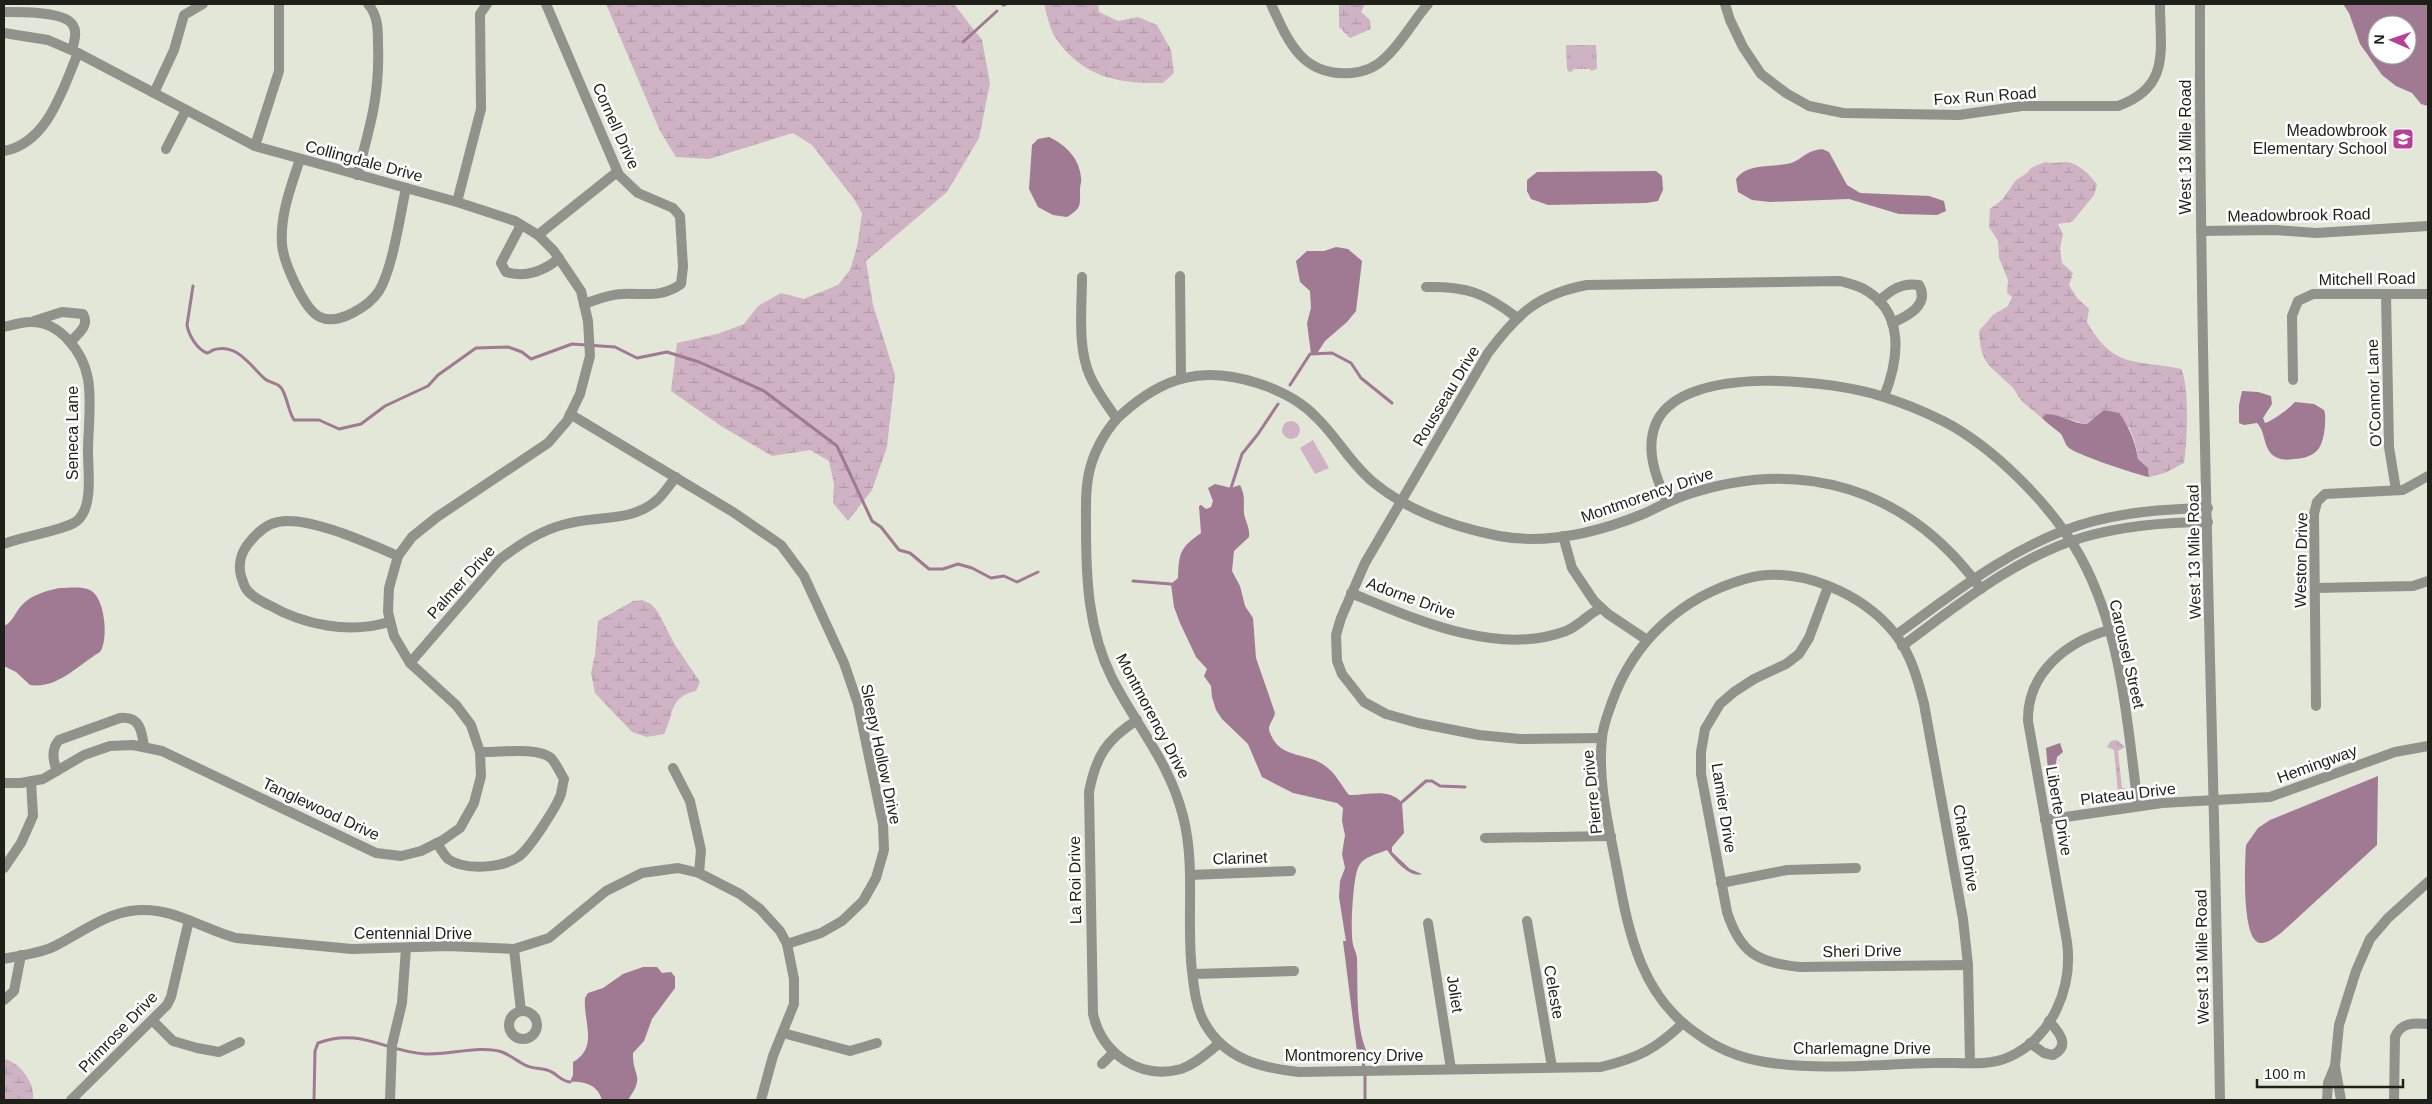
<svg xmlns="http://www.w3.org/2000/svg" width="2432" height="1104" viewBox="0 0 2432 1104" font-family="Helvetica,sans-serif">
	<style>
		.grass { fill: url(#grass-tufts) }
		.wetland { fill: url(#wetland-marsh) }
		.park { fill: #cfb3c4 }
		.water { fill: #a07992; fill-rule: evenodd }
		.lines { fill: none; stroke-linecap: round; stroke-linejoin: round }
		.stream { stroke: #a07992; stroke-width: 3 }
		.minor { stroke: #90928b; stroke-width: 10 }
		.labels { text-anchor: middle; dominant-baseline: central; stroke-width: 5; stroke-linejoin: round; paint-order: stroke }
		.street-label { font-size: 16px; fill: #1f201a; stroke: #fff }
		.poi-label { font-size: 16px; fill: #1f201a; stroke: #fff; text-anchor: end }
	</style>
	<defs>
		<pattern id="grass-tufts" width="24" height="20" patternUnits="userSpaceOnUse" patternTransform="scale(1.25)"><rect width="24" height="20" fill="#cfb3c4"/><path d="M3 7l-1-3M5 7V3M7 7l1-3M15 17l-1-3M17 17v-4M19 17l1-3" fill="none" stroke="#b19aa8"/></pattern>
		<pattern id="wetland-marsh" width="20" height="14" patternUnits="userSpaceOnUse" patternTransform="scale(1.25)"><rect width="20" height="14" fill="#cfb3c4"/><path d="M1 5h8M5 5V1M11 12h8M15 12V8" fill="none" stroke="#b19aa8"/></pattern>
	</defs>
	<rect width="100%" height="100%" fill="#e3e7d7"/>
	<!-- grass -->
	<g class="grass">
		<polygon points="1566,45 1596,45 1597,69 1591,71 1590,69 1573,69 1573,71 1569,72 1567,69"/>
		<polygon points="2117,740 2125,747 2118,751 2122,788 2131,789 2130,798 2122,804 2116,803 2112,797 2118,793 2114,750 2107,747 2111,741"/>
	</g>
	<!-- wetland -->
	<g class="wetland">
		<polygon points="606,4 954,4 982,40 990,83 979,138 947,192 866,261 873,305 895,375 887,447 872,490 848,521 833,503 834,484 829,461 810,450 772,456 721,426 671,391 677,343 717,334 744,324 758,306 781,293 804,299 838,285 850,270 857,247 862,213 854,199 812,145 793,133 709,159 676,157 660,131"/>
		<path d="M1044 4H1098L1099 12 1118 21 1138 17 1157 25 1171 50 1174 73 1163 83C1120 84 1084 78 1057 40 1050 31 1047 15 1044 4Z"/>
		<polygon points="1339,4 1365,4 1361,12 1370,20 1371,29 1350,38 1339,27"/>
		<path d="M2045 162C2053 164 2058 162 2065 162 2077 162 2091 175 2097 185L2094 195 2072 222 2058 224 2063 234 2060 248 2062 263 2073 273 2069 285 2077 298 2089 309 2087 322C2114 369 2134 359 2181 369 2190 385 2187 445 2184 463L2165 473 2149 477 2148 468 2138 459 2135 442 2129 427 2094 418 2087 424 2046 414 2042 418C2036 413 2030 408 2024 403 2018 398 2016 390 2010 385 1988 364 1981 364 1979 331L1993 315 2008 306 2012 297 2007 293 2008 280 1999 258 1998 241 1989 227 1990 209 2002 200 2016 180 2027 173 2031 168Z"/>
		<path d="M642 600 651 604 658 612 675 645 700 682 696 691C669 697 675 712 664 734L647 737 632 732 595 693 591 673 595 655 598 621 633 601Z"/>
		<path d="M4 1059C20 1062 35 1083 33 1100H4Z"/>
	</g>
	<!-- park -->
	<g class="park">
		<circle cx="1291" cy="430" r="9"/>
		<polygon points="1313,440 1329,468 1315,474 1300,448"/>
	</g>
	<!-- water -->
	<g class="water">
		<path d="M2343 4H2428V106L2421 104 2412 93 2396 86 2382 75 2360 44 2349 13ZM2377 25H2407V55H2377Z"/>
		<path d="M1049 137C1066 145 1079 158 1081 177 1082 181 1080 185 1080 189 1080 205 1082 208 1067 217L1053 215 1038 207 1029 189 1032 145 1038 139Z"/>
		<path d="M1822 149 1829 152 1847 185 1860 193 1929 196 1944 201 1946 211 1937 215 1899 214 1849 199 1770 202 1752 200 1738 192 1736 179C1748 162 1773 168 1791 163 1803 159 1805 151 1822 149Z"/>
		<polygon points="1656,171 1662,176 1663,190 1658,201 1646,203 1548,205 1531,199 1527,191 1527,180 1537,172"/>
		<polygon points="1336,247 1348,249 1362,261 1356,311 1347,322 1325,341 1318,352 1311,354 1307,323 1311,308 1310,291 1300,282 1296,261 1307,251 1324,251"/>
		<path d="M2242 391 2258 392 2271 396 2272 404 2263 418 2265 423C2271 422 2291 407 2295 402L2314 404 2324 410C2326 416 2325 419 2325 425 2323 447 2318 458 2293 459 2289 460 2282 460 2278 458 2262 452 2267 433 2257 423L2244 425 2239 423V405Z"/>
		<path d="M2104 410 2119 413C2130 429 2135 441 2138 459L2148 468 2149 477C2138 475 2074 454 2068 447 2064 443 2064 437 2060 433 2054 428 2048 424 2042 418L2046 414C2061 414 2073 424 2087 424Z"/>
		<path d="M1215 484 1231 488 1240 485C1246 498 1243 501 1244 513 1245 521 1250 527 1249 537L1234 551 1232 571 1240 586 1245 606 1253 618 1256 658 1275 713C1274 719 1270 722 1269 728 1269 732 1271 735 1273 739 1284 758 1307 753 1324 765 1336 773 1340 784 1349 795 1366 796 1389 787 1402 803L1404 833 1392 847V852L1410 869 1422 874C1411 879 1393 859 1387 850 1377 854 1362 857 1358 868 1353 878 1350 933 1353 944 1354 950 1357 953 1357 959 1358 987 1355 1029 1368 1054L1362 1056 1357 1052 1343 941H1346L1345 935 1339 897 1340 881 1345 868 1342 854 1345 835 1342 821 1343 808 1337 803 1293 793 1262 777 1248 744 1222 719 1216 710 1212 697 1211 686 1204 676 1207 669 1196 657 1180 623 1174 607 1171 584 1178 578C1179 552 1180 548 1201 533L1199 506 1201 505 1206 509 1211 507 1213 501 1208 488Z"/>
		<path d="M59 588C68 588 81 586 90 590 105 597 109 640 100 652 78 665 58 689 30 685L16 672 4 666V626C13 622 15 612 22 605 31 595 46 591 59 588Z"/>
		<polygon points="2060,743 2063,752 2057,757 2055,769 2048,770 2046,748"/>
		<path d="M2378 776 2377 845 2281 933C2275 937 2267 944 2260 943 2241 941 2245 860 2246 845L2258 828 2270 820Z"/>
		<path d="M643 967H657L662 973 671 972 675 977V988L652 1019 644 1041 633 1053C632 1077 646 1074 628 1100H602C598 1085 584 1081 570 1082L573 1075V1062C599 1047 583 1022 585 998L588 993 603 988 623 974Z"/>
	</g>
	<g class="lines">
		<!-- stream -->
		<g class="stream">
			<polyline points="1003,5 1006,4"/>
			<polyline points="963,42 997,11"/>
			<path d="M193 286 187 325C189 336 197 349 207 353 209 353 211 351 213 350 237 342 251 367 265 379 271 384 279 382 283 391 288 401 288 410 294 420H319L339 429 361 424 385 406 428 386 438 375 476 348 508 347 522 352 531 359 572 344 615 347 637 358 667 352 699 362 764 391 837 446 872 521 881 527 899 550 910 553 929 569H943L958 564 972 568 991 578 1004 576 1017 582 1038 572"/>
			<polyline points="1290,385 1310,354 1332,353 1351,363 1361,378 1392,403"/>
			<polyline points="1231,488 1242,454 1258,434 1278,404"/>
			<polyline points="1133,581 1171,584"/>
			<polyline points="1402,802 1426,781 1432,781 1440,786 1465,787"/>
			<polyline points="1362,1056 1365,1073 1365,1100"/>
			<path d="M314 1100 315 1051 318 1043C361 1027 385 1052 426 1054 449 1055 481 1045 502 1052 510 1055 517 1061 525 1065 532 1069 540 1068 547 1070 557 1073 560 1081 570 1082"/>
		</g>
		<!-- minor -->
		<g class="minor">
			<path d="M546 4 619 175 638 193 673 208 680 216 683 267 681 284C662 298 644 293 622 294 609 294 596 300 584 304"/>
			<path d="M1271 4C1288 41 1302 77 1351 73 1363 72 1376 67 1385 58 1402 43 1413 21 1428 4"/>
			<path d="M1725 4 1730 20 1743 47 1761 74 1786 93 1809 106 1843 113 1959 115 2022 106H2118C2171 87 2160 50 2160 4"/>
			<path d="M2200 4C2199 369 2214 735 2220 1100"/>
			<path d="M4 12C19 12 63 11 72 24 78 31 74 42 72 50"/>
			<polyline points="4,33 48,40 78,53 255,146 457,202 515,221 538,235 554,251 581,291 588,321 590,356 580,394 567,421 548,443 437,517 412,537 398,556 389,588 388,612 394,636 410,663 456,705 471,725 480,752 481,776 474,803 460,828 443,840 421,851 401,856 376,853 162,751 133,745 110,746 84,755 43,779 21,783 4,783"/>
			<polyline points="154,93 174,50 184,15 203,4"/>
			<polyline points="255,146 279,71 279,4"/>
			<polyline points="166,149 186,110"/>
			<path d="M4 151C48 143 63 88 78 53"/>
			<path d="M300 159C291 187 280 214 282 244 283 261 304 310 320 317 338 326 369 306 379 291 393 268 400 215 406 188"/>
			<path d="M357 175C370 127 380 95 378 44 378 30 378 15 368 4"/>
			<polyline points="457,202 481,109 480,14 487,4"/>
			<path d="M521 225 501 263 506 272C525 278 545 271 559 258"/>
			<polyline points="2201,231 2275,230 2316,233 2428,226"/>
			<polyline points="538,235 617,172"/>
			<polyline points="1180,276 1181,378"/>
			<path d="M1082 277C1082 308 1077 347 1090 376 1097 392 1107 404 1116 418"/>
			<path d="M1426 287C1466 286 1485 293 1516 317"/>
			<polyline points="2386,294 2389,447 2396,490"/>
			<path d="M1879 301C1891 290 1902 282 1919 285 1930 305 1908 316 1892 323"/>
			<path d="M34 321 62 312 83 314C90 326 78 334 70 342"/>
			<path d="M4 327C12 325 22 322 30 322 60 321 83 352 88 379 92 402 88 429 88 452 88 471 93 504 79 519 70 530 22 536 4 544"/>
			<polyline points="2293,380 2292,316 2298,301 2313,294 2428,294"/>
			<polyline points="570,414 733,512 781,545 804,576 844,663 858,704 883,824 884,850 876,878 863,901 842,921 821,933 787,944"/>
			<path d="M1667 502C1656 478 1644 448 1657 421 1686 363 1833 380 1884 397 1903 403 1925 412 1943 421 1994 447 2052 506 2080 556 2122 632 2127 722 2138 806"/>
			<polyline points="1563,536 1572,568 1594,601 1608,614 1647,640"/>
			<path d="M1828 587 1809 638 1799 654 1786 664 1754 679 1734 692 1720 704 1705 729 1701 752V774L1727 912C1740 953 1758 963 1800 967L1968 965"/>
			<polyline points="2315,588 2413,586 2428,581"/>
			<path d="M1351 593C1415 619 1497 657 1566 631 1580 625 1588 614 1601 608"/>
			<path d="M389 622C349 634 304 625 269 605 261 601 252 597 247 590 244 587 243 581 241 576 238 565 241 553 248 544 255 535 266 524 278 522 307 515 370 544 398 556"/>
			<path d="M1896 635C1954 593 2011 547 2080 525 2121 512 2165 509 2208 508"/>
			<path d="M1902 646C1958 605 2016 557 2084 537 2123 526 2167 522 2208 522"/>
			<path d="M410 663 499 560C520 544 541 530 566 524 597 515 631 523 657 500 664 494 670 484 676 477"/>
			<polyline points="2316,706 2314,514 2317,502 2325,494 2403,490 2428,476"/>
			<path d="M1137 720C1106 740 1096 756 1089 792L1093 1014C1102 1054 1140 1080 1181 1069 1196 1064 1208 1052 1220 1043"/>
			<path d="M1602 738 1520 739 1479 735 1418 723 1386 714 1364 702 1342 674 1337 661 1336 635 1341 618 1365 563 1488 353C1517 314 1538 294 1587 285L1840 281C1847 283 1856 285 1862 288 1906 311 1899 359 1884 397"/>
			<polyline points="673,768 690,801 701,850 699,873"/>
			<path d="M57 771C53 761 51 749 59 740L120 718C140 716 142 731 144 747"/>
			<polyline points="2045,820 2162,803 2270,797 2395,752 2428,746"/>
			<polyline points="1485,838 1611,836"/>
			<path d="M437 843C440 848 444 855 448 859 465 871 502 868 518 857 529 850 557 806 561 794 562 789 563 783 564 779 560 773 556 763 551 758 536 746 499 753 480 752"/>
			<polyline points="4,868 21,843 33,816 31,781"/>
			<polyline points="1190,875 1291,871"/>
			<polyline points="1721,883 1787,870 1856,868"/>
			<polyline points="1527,921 1552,1067"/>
			<polyline points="1428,923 1451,1069"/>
			<polyline points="514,949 521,1011"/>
			<path d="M4 959C20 955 40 954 55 946 90 928 115 905 157 911 185 915 209 931 236 938L352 949 448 946 514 949 549 938 606 891 642 873 678 868 699 873 740 894 760 909 780 931 787 944 794 979V1004L773 1056 761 1100"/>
			<polyline points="1193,974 1294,971"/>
			<polyline points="4,1000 14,991 21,955"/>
			<circle cx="523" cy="1025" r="14"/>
			<polyline points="153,1021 173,1041 197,1048 219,1052 240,1042"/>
			<path d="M1683 1023C1656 1049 1638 1058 1601 1067L1299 1072C1261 1068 1224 1059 1204 1022 1196 1007 1194 988 1192 971 1186 920 1196 866 1183 816 1169 761 1137 727 1112 678 1088 630 1086 578 1086 526 1086 506 1085 485 1091 465 1096 448 1108 426 1122 414 1164 376 1203 366 1257 383 1279 390 1300 400 1316 417 1337 437 1350 463 1373 482 1409 512 1454 527 1499 536 1548 545 1599 532 1643 514 1656 508 1669 501 1683 496 1800 455 1908 488 1981 589"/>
			<polyline points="783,1033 850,1051 877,1043"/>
			<path d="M2030 1043 2044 1053 2053 1055C2071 1046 2059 1032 2049 1021"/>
			<path d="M1970 1062 1968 965 1963 919 1924 704C1918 680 1911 655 1896 635 1863 593 1797 564 1745 579 1682 597 1634 640 1612 702 1608 714 1603 725 1602 738 1597 783 1610 831 1618 875 1629 935 1642 996 1696 1033 1716 1048 1740 1058 1765 1062 1820 1071 1879 1064 1934 1063 1957 1062 1988 1067 2009 1057 2053 1037 2073 987 2067 942L2028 721C2027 673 2066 642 2109 630"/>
			<polyline points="1102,1064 1113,1053"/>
			<polyline points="2335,1066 2341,1100"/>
			<polyline points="71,1100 167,1005 171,997 189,920"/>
			<polyline points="390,1100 392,1045 402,1003 406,948"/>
			<polyline points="2327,1100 2328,1083 2335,1066 2339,1025 2356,971 2370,939 2388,918 2428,882"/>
			<path d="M2394 1100 2395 1037C2401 1022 2414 1023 2428 1024"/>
		</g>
	</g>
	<!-- icons -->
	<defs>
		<g id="school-square" transform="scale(1.125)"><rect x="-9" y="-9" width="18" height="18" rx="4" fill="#b74096" stroke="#fff"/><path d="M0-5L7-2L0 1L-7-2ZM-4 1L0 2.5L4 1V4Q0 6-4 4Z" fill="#fff"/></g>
	</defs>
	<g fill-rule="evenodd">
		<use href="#school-square" x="2403" y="139"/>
	</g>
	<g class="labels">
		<!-- street labels -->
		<g class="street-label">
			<text transform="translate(1985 96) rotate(-4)">Fox Run Road</text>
			<text transform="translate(616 126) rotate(66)">Cornell Drive</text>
			<text transform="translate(2185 147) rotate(-90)">West 13 Mile Road</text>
			<text transform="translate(364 161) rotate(15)">Collingdale Drive</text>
			<text transform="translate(2299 215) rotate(-1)">Meadowbrook Road</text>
			<text transform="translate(2367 279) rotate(-1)">Mitchell Road</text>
			<text transform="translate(2374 393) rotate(-92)">O'Connor Lane</text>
			<text transform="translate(1446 396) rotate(-59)">Rousseau Drive</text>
			<text transform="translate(72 433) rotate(-90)">Seneca Lane</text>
			<text transform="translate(1647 495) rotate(-19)">Montmorency Drive</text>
			<text transform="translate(2194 552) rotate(-91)">West 13 Mile Road</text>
			<text transform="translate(2301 560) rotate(-89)">Weston Drive</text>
			<text transform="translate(461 582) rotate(-48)">Palmer Drive</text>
			<text transform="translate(1411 598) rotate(20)">Adorne Drive</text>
			<text transform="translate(2127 654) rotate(77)">Carousel Street</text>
			<text transform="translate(1153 716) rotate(62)">Montmorency Drive</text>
			<text transform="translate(881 754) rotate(78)">Sleepy Hollow Drive</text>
			<text transform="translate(2317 764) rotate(-20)">Hemingway</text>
			<text transform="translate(1592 792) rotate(-96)">Pierre Drive</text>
			<text transform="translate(2128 794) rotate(-7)">Plateau Drive</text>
			<text transform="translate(1724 808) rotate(81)">Lamier Drive</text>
			<text transform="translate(321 809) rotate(25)">Tanglewood Drive</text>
			<text transform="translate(2059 811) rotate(80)">Liberte Drive</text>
			<text transform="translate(1966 848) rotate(80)">Chalet Drive</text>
			<text transform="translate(1240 858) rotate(-2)">Clarinet</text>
			<text transform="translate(1075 880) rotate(-91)">La Roi Drive</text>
			<text x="413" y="933">Centennial Drive</text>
			<text transform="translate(1862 951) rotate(-1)">Sheri Drive</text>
			<text transform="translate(2202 957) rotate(-91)">West 13 Mile Road</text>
			<text transform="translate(1554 992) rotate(80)">Celeste</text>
			<text transform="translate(1455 994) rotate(81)">Joliet</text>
			<text transform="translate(118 1032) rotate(-46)">Primrose Drive</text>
			<text x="1862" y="1048">Charlemagne Drive</text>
			<text x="1354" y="1055">Montmorency Drive</text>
		</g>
		<!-- poi labels -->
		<g class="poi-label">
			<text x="2387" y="130">Meadowbrook<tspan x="2387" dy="18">Elementary School</tspan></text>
		</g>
	</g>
	<!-- border -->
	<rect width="2432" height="1104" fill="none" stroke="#1f201a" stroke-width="10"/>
	<!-- north arrow -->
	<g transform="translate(2392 40) rotate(272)"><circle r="24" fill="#ffffff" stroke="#a5a6a3"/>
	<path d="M0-4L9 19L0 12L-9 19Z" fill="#b74096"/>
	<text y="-8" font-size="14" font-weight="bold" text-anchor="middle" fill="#1f201a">N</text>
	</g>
	<!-- scale -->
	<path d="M2257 1079v8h146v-8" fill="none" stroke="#1f201a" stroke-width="2.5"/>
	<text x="2264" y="1079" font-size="15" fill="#1f201a" stroke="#ffffff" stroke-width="4" paint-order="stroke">100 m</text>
</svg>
